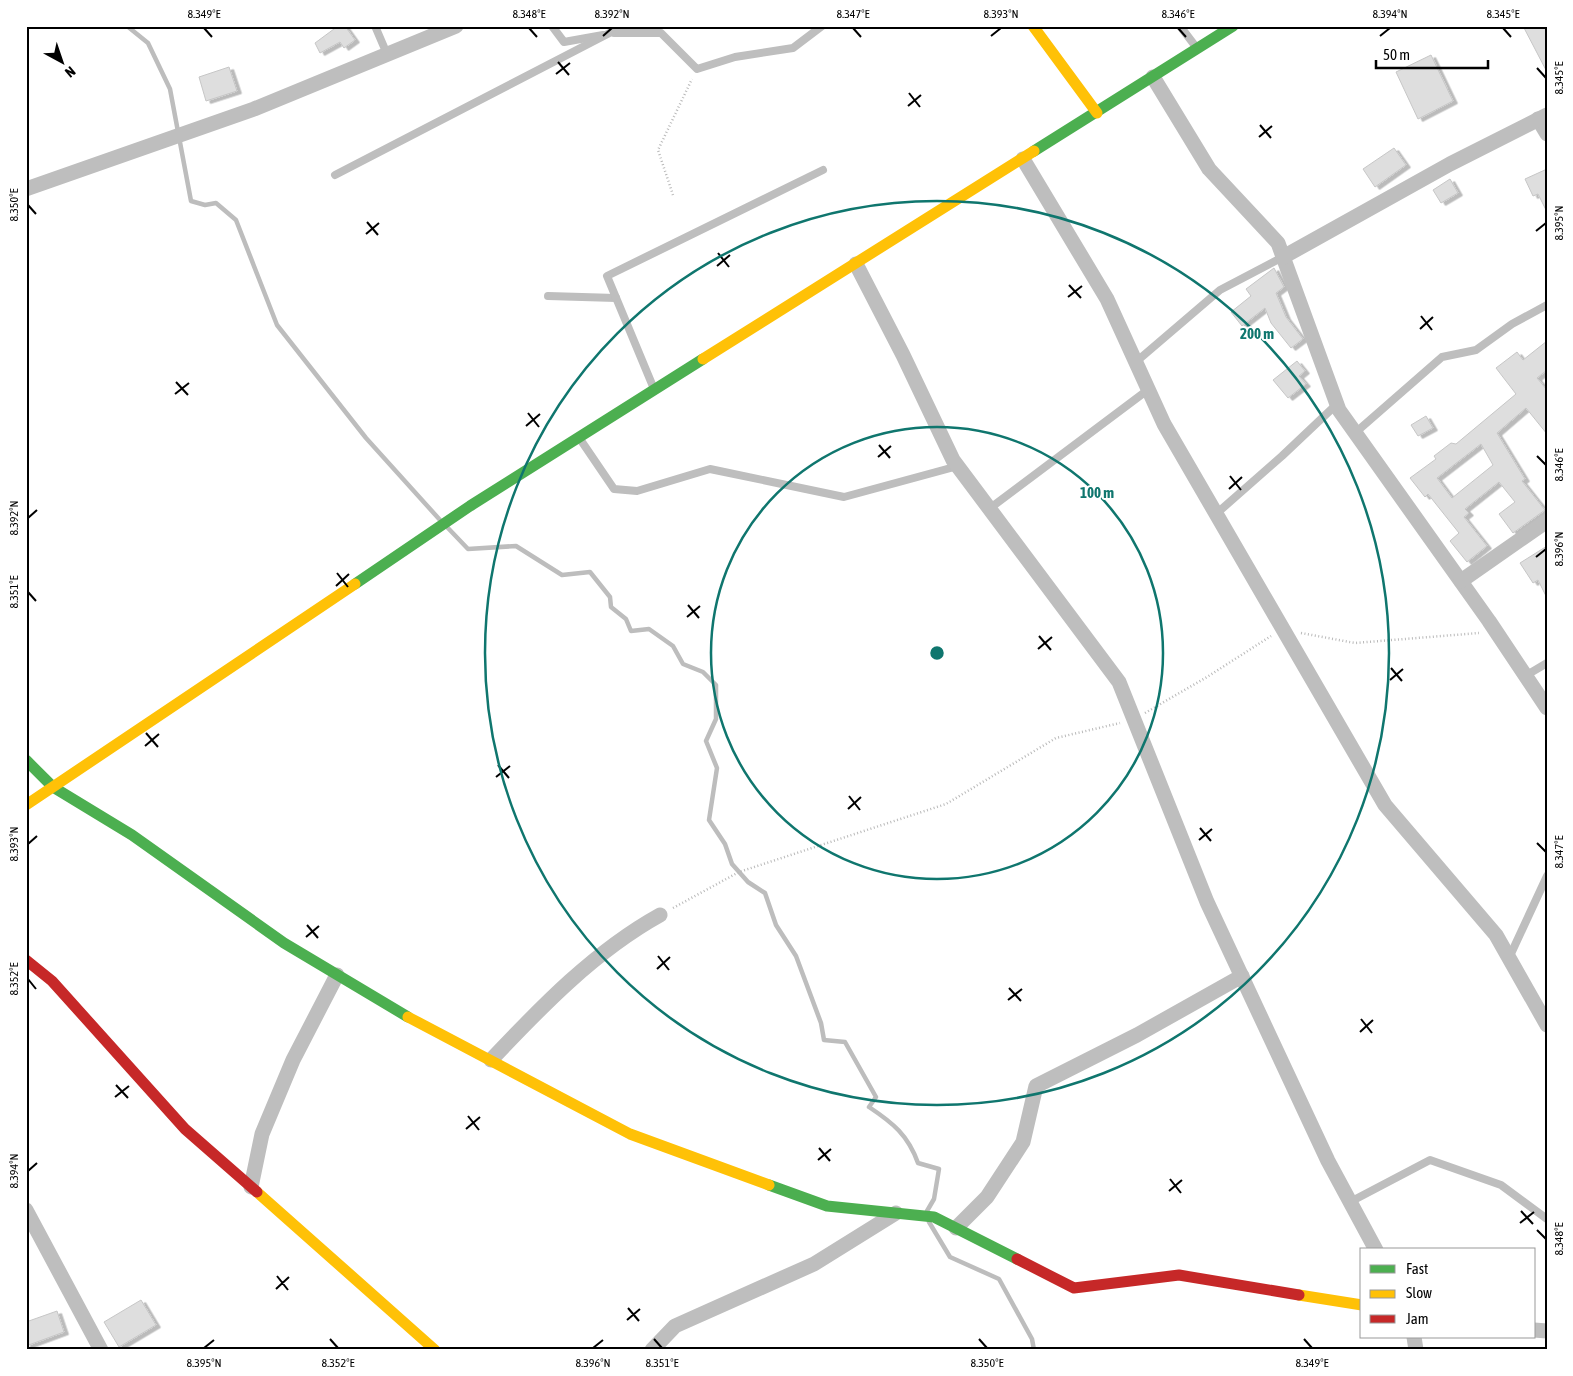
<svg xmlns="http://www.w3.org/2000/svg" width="1573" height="1376" viewBox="0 0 1573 1376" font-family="'Asap Condensed',sans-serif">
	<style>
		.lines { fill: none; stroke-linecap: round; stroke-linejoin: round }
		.stream { stroke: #bdbdbd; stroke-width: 4.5 }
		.building { fill: #dedede; stroke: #c6c6c6; fill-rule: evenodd; filter: url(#shadow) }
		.path { stroke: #b9b9b9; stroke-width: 2.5; stroke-dasharray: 1 2.5; stroke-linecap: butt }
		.lane { stroke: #bebebe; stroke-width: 8 }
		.street { stroke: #bebebe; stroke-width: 15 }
		.fast { stroke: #4caf50; stroke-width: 11 }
		.slow { stroke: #ffc107; stroke-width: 11 }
		.jam { stroke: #c62828; stroke-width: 11 }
		.ticks { fill: none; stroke: #000; stroke-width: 2 }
		.ring { fill: none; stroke: #0f766e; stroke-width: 2.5 }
		.centre { fill: #0f766e; stroke: #fff; stroke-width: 2.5 }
		.ring-label { font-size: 15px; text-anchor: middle; font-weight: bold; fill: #0f766e; stroke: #fff; stroke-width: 4; stroke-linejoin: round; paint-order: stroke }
		.neatline { fill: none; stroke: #000; stroke-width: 2 }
		.ticks-label { font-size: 12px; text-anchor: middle; fill: #000 }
	</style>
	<defs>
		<filter id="shadow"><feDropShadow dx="4.5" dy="2.5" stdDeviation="0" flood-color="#0004"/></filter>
	</defs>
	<rect width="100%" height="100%" fill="#fff"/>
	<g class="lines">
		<!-- stream -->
		<g class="stream">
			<polyline points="127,26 148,43 170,89 191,201 205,205 216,203 236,220 277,325 366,438 440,520"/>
			<path d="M447 527 468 549 516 546 562 575 590 572 610 597 611 607 626 619 631 631 649 629 673 646 683 664 703 672 716 685V719L706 741 717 768 709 820 725 844 732 864 748 882 765 893 776 925 796 956 821 1023 824 1040 845 1042 876 1097 869 1107C893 1123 908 1135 918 1163L939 1169 934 1199 927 1211"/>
			<polyline points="929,1222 950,1257 999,1279 1032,1339 1034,1350"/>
		</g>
	</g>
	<!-- building -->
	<g class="building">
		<polygon points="338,26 345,26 355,40 344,48 340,42 320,53 315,43"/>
		<polygon points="1523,26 1547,26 1547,72"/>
		<polygon points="1431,55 1453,101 1418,119 1396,72"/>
		<polygon points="229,67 237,91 206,101 199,77"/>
		<polygon points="1394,148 1406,165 1375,187 1363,169"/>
		<polygon points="1547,169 1547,212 1538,194 1533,196 1525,179"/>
		<polygon points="1450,179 1458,193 1441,203 1433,190"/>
		<polygon points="1274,268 1284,287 1276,293 1286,317 1303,339 1291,348 1271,323 1265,308 1242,326 1231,312 1251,296 1246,289"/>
		<path d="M1547 341V370L1537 378 1547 390V434L1526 408 1497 433 1525 479 1522 481 1545 510 1513 533 1499 514 1515 502 1499 482 1465 509 1469 513 1464 517 1487 546 1467 562 1450 541 1459 533 1428 494 1425 497 1410 478 1436 459 1434 456 1451 443 1456 444 1516 394 1496 368 1517 352 1523 360ZM1481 444 1493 465 1452 498 1437 478Z"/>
		<polygon points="1297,361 1305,371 1299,376 1306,384 1288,398 1273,380"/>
		<polygon points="1426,416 1433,428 1418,436 1411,425"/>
		<polygon points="1547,546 1547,598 1538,580 1533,583 1520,563"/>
		<polygon points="141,1300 156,1325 119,1347 104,1322"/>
		<polygon points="57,1311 64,1332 26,1346 26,1322"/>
	</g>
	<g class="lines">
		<!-- path -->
		<g class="path">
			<polyline points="673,195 658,150 692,79"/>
			<polyline points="1301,633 1355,643 1479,633"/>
			<polyline points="1145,713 1207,677 1271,636"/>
			<polyline points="673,908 739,872 946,804 1056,738 1120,723"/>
		</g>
		<!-- lane -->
		<g class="lane">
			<polyline points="375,26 387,54"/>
			<polyline points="552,26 564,42 603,35"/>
			<polyline points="1180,26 1196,47"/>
			<polyline points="614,33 661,33 697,69 735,57 793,48 822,26"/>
			<polyline points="335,175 623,26"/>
			<polyline points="548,296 616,298"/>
			<polyline points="1137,361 1220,290 1283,257"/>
			<polyline points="654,389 607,276 823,170"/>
			<polyline points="1355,433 1442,357 1476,350 1512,324 1547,305"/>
			<polyline points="580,439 614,489 637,491 710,469 844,497 958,466"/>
			<polyline points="989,509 1149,389"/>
			<polyline points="1216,514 1282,456 1337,404"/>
			<polyline points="1525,676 1547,663"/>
			<polyline points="1509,958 1547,876"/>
			<polyline points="1350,1202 1430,1160 1501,1185 1547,1219"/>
		</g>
		<!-- street -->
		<g class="street">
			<polyline points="1153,77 1209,169 1278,243 1339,410 1489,621 1547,708"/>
			<polyline points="1538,119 1547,134"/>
			<polyline points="1023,159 1107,299 1164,424 1385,805 1496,935 1547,1025"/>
			<polyline points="26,189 254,109 456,26"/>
			<polyline points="1283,257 1450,164 1547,115"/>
			<polyline points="856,264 903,355 953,460 1119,682 1207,902 1328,1161 1376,1250"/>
			<polyline points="1461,581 1547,521"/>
			<path d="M491 1060C541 1007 595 951 660 915"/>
			<polyline points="251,1187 262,1134 293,1060 337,975"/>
			<polyline points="26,1210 101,1350"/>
			<polyline points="956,1228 987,1197 1023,1142 1036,1086 1137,1035 1242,976"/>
			<polyline points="1534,1330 1547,1331"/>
			<polyline points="1414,1337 1416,1350"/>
			<polyline points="652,1350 675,1326 814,1264 896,1213"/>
		</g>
		<!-- fast -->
		<g class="fast">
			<polyline points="1034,151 1233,26"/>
			<polyline points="355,584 470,506 703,359"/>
			<polyline points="26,760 53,787 132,835 284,943 408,1017"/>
			<polyline points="769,1185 827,1206 934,1217 1017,1259"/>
		</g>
		<!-- slow -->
		<g class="slow">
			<polyline points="1033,26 1097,113"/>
			<polyline points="703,359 1034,151"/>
			<polyline points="26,805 355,584"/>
			<polyline points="408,1017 630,1134 769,1185"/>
			<polyline points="257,1192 435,1350"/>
			<polyline points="1299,1295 1362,1305"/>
		</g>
		<!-- jam -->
		<g class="jam">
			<polyline points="26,960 52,981 185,1129 257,1192"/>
			<polyline points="1017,1259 1074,1288 1179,1275 1299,1295"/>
		</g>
	</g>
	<!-- ticks -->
	<path class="ticks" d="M204 28 212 37M529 28 537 37M853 28 861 37M1178 28 1186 37M1503 28 1511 37M603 36 612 28M991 36 1001 28M1380 36 1390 28M558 62 569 75M1537 68 1546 78M556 74 570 63M909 93 920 107M908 106 921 95M1260 125 1271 138M1259 137 1272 126M28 205 36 214M367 222 378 235M1536 231 1546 223M366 234 379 223M718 253 729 267M717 266 730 255M1069 285 1081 298M1068 297 1082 286M1421 316 1432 330M1420 329 1433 317M176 382 188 395M175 394 189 383M528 413 539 427M526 426 540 414M879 445 890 458M1537 456 1546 465M878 457 891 446M1230 476 1241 490M1229 489 1242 477M28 518 37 510M1536 557 1546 549M337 573 348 587M336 586 349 574M28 592 36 601M688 605 699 618M687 617 700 606M1039 636 1051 650M1038 649 1052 637M1391 668 1402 681M1390 680 1403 669M146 733 158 747M145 746 159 734M498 765 509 778M496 777 510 766M849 796 860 810M848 809 861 797M1200 828 1211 841M1199 840 1212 829M1537 843 1546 852M28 844 37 836M307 925 318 938M306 937 319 926M658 956 669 970M657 969 670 957M28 979 36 989M1009 988 1021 1001M1008 1000 1022 989M1361 1019 1372 1033M1360 1032 1373 1020M116 1085 128 1098M115 1097 129 1086M468 1116 479 1130M466 1129 480 1117M819 1148 830 1161M818 1160 831 1149M28 1171 37 1163M1170 1179 1181 1193M1169 1191 1182 1180M1521 1211 1533 1224M1520 1223 1534 1212M1537 1230 1546 1239M277 1276 288 1290M276 1289 289 1277M628 1308 639 1321M627 1320 640 1309M330 1339 338 1348M654 1339 662 1348M979 1339 987 1348M1304 1339 1312 1348M204 1348 214 1340M593 1348 603 1340"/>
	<!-- distance rings -->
	<g class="ring">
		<circle cx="937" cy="653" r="226"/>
		<circle cx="937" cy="653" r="452"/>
	</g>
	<circle cx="937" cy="653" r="8" class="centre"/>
	<g class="ring-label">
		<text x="1257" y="339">200 m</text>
		<text x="1097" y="498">100 m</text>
	</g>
	<!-- border -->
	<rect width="1573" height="1376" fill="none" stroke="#ffffff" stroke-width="55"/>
	<!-- legend -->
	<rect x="1360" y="1248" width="175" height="90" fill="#ffffff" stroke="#999999"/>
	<rect x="1370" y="1265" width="25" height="8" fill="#4caf50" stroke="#999999"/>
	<text x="1406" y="1274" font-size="15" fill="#000000">Fast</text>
	<rect x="1370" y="1290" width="25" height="8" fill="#ffc107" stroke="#999999"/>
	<text x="1406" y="1298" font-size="15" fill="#000000">Slow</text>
	<rect x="1370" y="1315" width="25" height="8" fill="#c62828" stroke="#999999"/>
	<text x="1406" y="1324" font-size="15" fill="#000000">Jam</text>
	<!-- north arrow -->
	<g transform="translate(62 62) rotate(140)" stroke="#ffffff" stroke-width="4" paint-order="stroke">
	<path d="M0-4L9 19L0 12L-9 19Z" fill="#000000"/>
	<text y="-8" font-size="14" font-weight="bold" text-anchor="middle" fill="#000000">N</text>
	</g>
	<!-- scale -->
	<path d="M1376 60v8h112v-8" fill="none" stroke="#000000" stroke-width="2.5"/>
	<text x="1383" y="60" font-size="15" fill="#000000" stroke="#ffffff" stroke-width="4" paint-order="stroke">50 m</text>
	<rect x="28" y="28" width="1518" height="1320" class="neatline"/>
	<g class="ticks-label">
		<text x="204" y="18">8.349°E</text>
		<text x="529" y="18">8.348°E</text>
		<text x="612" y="18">8.392°N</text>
		<text x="853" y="18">8.347°E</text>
		<text x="1001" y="18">8.393°N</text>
		<text x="1178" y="18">8.346°E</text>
		<text x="1390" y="18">8.394°N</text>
		<text x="1503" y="18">8.345°E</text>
		<text transform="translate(1559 78) rotate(-90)" y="4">8.345°E</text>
		<text transform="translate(14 205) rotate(-90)" y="4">8.350°E</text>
		<text transform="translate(1559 223) rotate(-90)" y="4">8.395°N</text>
		<text transform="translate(1559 465) rotate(-90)" y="4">8.346°E</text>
		<text transform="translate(14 518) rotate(-90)" y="4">8.392°N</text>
		<text transform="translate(1559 549) rotate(-90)" y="4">8.396°N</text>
		<text transform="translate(14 592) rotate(-90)" y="4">8.351°E</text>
		<text transform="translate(14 844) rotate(-90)" y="4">8.393°N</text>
		<text transform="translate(1559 852) rotate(-90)" y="4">8.347°E</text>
		<text transform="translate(14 979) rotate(-90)" y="4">8.352°E</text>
		<text transform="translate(14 1171) rotate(-90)" y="4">8.394°N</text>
		<text transform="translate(1559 1239) rotate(-90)" y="4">8.348°E</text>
		<text x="204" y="1367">8.395°N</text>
		<text x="338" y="1367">8.352°E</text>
		<text x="593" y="1367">8.396°N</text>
		<text x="662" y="1367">8.351°E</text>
		<text x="987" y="1367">8.350°E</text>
		<text x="1312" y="1367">8.349°E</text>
	</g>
</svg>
